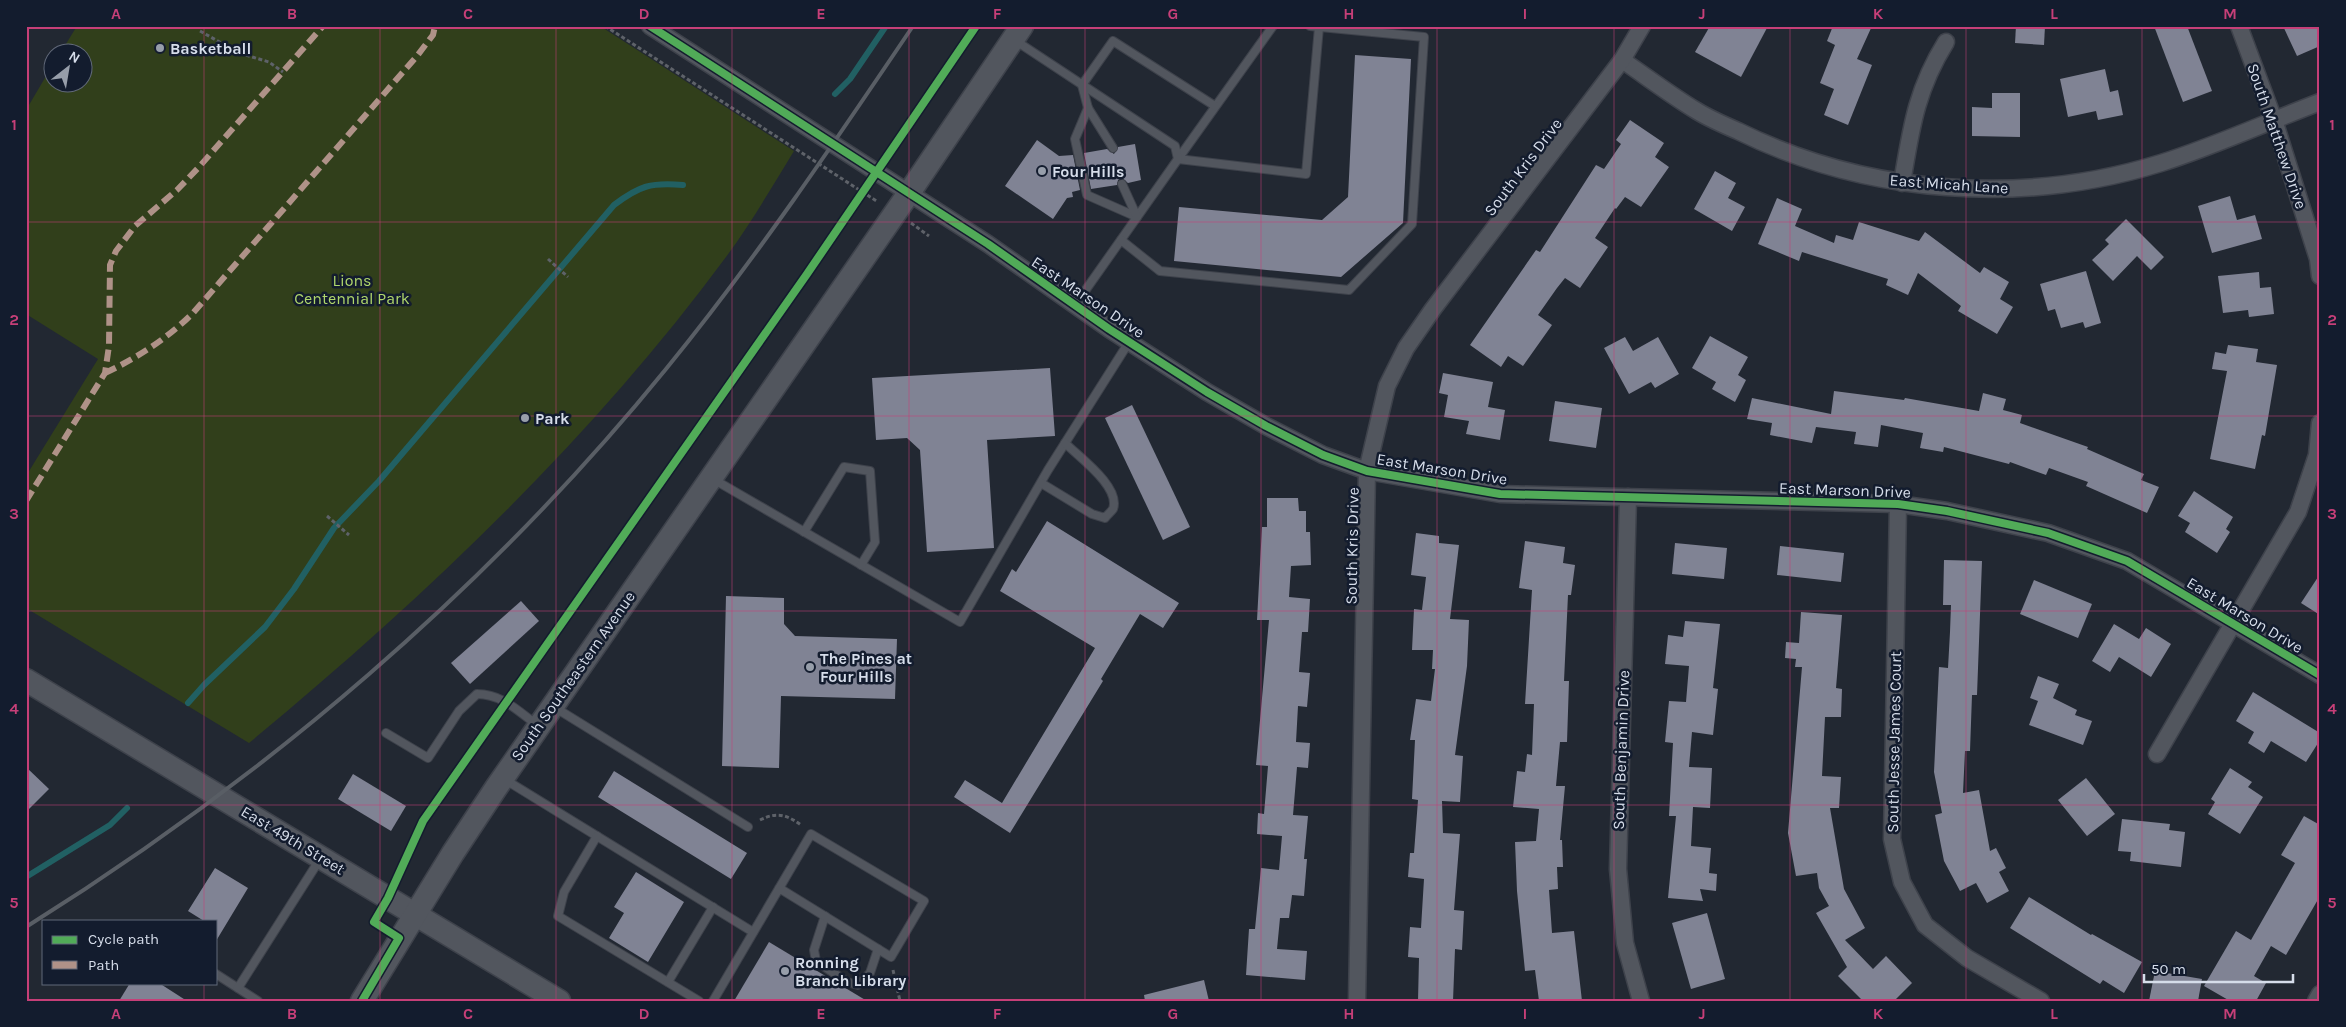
<svg xmlns="http://www.w3.org/2000/svg" width="2346" height="1027" viewBox="0 0 2346 1027" font-family="Karla,sans-serif">
	<style>
		.green { fill: #313f1b }
		.lines { fill: none; stroke-linecap: round; stroke-linejoin: round }
		.stream { stroke: #216063; stroke-width: 6 }
		.building { fill: #808394 }
		.lane-casing { stroke: #3e424b; stroke-width: 10 }
		.street-casing { stroke: #3e424b; stroke-width: 19 }
		.secondary-casing { stroke: #3e424b; stroke-width: 25 }
		.path { stroke: #5e6269; stroke-width: 3; stroke-dasharray: 4 2.5; stroke-linecap: butt }
		.lane { stroke: #52565e; stroke-width: 8 }
		.street { stroke: #52565e; stroke-width: 16 }
		.secondary { stroke: #52565e; stroke-width: 22 }
		.rail { stroke: #595e65; stroke-width: 4 }
		.quiet { stroke: #af9288; stroke-width: 6; stroke-dasharray: 12 6; stroke-linecap: butt }
		.cycleway-casing { stroke: #131c2e; stroke-width: 11 }
		.cycleway { stroke: #51ab58; stroke-width: 8 }
		.grid { fill: none; stroke: #c63f78; stroke-width: 1; stroke-opacity: 0.55 }
		.poi-dot { fill: #979eaa; stroke: #131c2e; stroke-width: 2 }
		.labels { text-anchor: middle; dominant-baseline: central; stroke-width: 5; stroke-linejoin: round; paint-order: stroke }
		.poi-label { font-size: 16px; font-weight: bold; fill: #d6ddea; stroke: #131c2e; text-anchor: start }
		.street-label { font-size: 16px; fill: #d6ddea; stroke: #131c2e }
		.park-label { font-size: 16px; fill: #b0d76c; stroke: #131c2e }
		.neatline { fill: none; stroke: #c63f78; stroke-width: 2 }
		.grid-label { font-size: 16px; text-anchor: middle; font-weight: bold; fill: #c63f78 }
	</style>
	<rect width="100%" height="100%" fill="#222832"/>
	<!-- green -->
	<path class="green" d="M77 26H600L794 151C772 187 751 223 726 257 592 439 423 599 249 743L26 608V476L98 359 26 314V110L52 66V82H82V52H61Z"/>
	<g class="lines">
		<!-- stream -->
		<g class="stream">
			<polyline points="835,94 850,79 886,26"/>
			<path d="M188 703 204 685 265 627 294 589 334 528 379 481 614 205C639 186 651 182 683 185"/>
			<polyline points="26,877 110,825 127,808"/>
		</g>
	</g>
	<!-- building -->
	<g class="building">
		<polygon points="1710,26 1768,26 1741,77 1695,52"/>
		<polygon points="1833,26 1872,26 1857,59 1872,65 1848,125 1824,115 1834,89 1820,83 1835,45 1827,41"/>
		<polygon points="2016,26 2045,26 2044,45 2015,43"/>
		<polygon points="2154,26 2187,26 2212,91 2183,102"/>
		<polygon points="2283,26 2320,26 2320,46 2297,56"/>
		<polygon points="1355,55 1411,59 1403,223 1341,277 1174,261 1179,207 1322,220 1348,197"/>
		<polygon points="2105,69 2110,92 2118,90 2123,115 2098,120 2096,111 2068,117 2060,79"/>
		<polygon points="1992,93 2020,93 2020,137 1972,136 1972,107 1992,108"/>
		<polygon points="1630,120 1664,143 1655,157 1669,167 1641,207 1625,197 1616,209 1615,208 1595,238 1608,247 1580,288 1565,278 1557,288 1538,315 1552,325 1523,366 1508,356 1501,367 1470,345 1536,250 1540,252 1596,165 1604,169 1621,144 1616,140"/>
		<polygon points="1037,140 1059,156 1073,155 1080,190 1072,192 1073,197 1067,198 1053,219 1005,186"/>
		<polygon points="1135,144 1141,180 1128,183 1122,178 1118,180 1117,185 1091,189 1084,153 1107,149 1114,154 1118,147"/>
		<polygon points="1715,171 1736,183 1728,198 1745,207 1732,231 1694,209"/>
		<polygon points="2230,196 2237,220 2255,215 2262,239 2212,253 2198,206"/>
		<polygon points="1777,198 1802,209 1795,226 1834,243 1836,235 1853,240 1859,222 1919,241 1925,232 1980,273 1984,267 2009,282 2000,299 2013,307 1997,334 1958,311 1961,306 1918,273 1908,295 1886,285 1888,279 1802,252 1799,261 1758,244"/>
		<polygon points="2126,219 2164,257 2151,270 2137,256 2113,281 2092,260 2109,244 2105,240"/>
		<polygon points="2086,271 2101,323 2085,328 2083,322 2061,328 2055,309 2048,311 2040,284"/>
		<polygon points="2259,272 2260,288 2271,287 2274,314 2249,317 2248,310 2223,313 2218,276"/>
		<polygon points="1710,336 1748,357 1738,375 1746,380 1735,402 1712,389 1716,382 1692,368"/>
		<polygon points="1625,337 1633,351 1658,337 1679,374 1655,388 1651,382 1629,394 1604,348"/>
		<polygon points="2228,345 2258,349 2256,362 2277,365 2265,436 2262,435 2255,469 2210,459 2227,371 2212,369 2215,352 2226,354"/>
		<polygon points="1050,368 1055,436 987,440 994,548 927,552 920,450 907,438 876,440 872,378"/>
		<polygon points="1443,373 1493,382 1488,407 1505,410 1500,440 1466,434 1469,421 1444,417 1448,395 1439,393"/>
		<polygon points="1834,391 1904,400 1905,398 1979,411 1983,393 2006,399 2003,410 2022,415 2020,423 2088,447 2087,449 2144,474 2141,480 2159,487 2147,513 2086,486 2088,482 2049,468 2046,475 2010,462 2009,464 1944,447 1943,452 1920,448 1923,433 1881,425 1878,447 1854,444 1856,432 1816,427 1812,443 1770,435 1772,423 1747,419 1752,398 1831,414"/>
		<polygon points="1555,401 1602,408 1596,448 1549,441"/>
		<polygon points="1132,405 1190,527 1163,540 1105,418"/>
		<polygon points="2194,491 2233,517 2226,529 2230,532 2217,553 2185,532 2190,523 2178,516"/>
		<polygon points="1267,498 1298,498 1299,511 1306,511 1306,532 1310,532 1311,565 1291,566 1289,597 1310,599 1308,632 1302,632 1299,672 1310,673 1307,707 1298,706 1296,742 1310,743 1308,768 1297,767 1293,815 1308,816 1304,859 1307,859 1304,896 1292,895 1289,918 1280,918 1277,949 1307,951 1305,980 1246,975 1249,929 1255,929 1261,868 1279,870 1282,836 1257,834 1258,813 1264,814 1268,766 1256,765 1269,620 1257,620 1262,527 1267,527"/>
		<polygon points="1047,521 1179,603 1163,628 1140,614 1101,679 1103,681 1010,833 954,797 965,780 1002,803 1095,648 1000,591 1012,569 1016,572"/>
		<polygon points="1416,533 1439,536 1439,543 1459,545 1450,619 1469,620 1467,666 1455,755 1463,756 1460,802 1442,801 1443,833 1460,834 1454,910 1464,911 1462,950 1455,949 1453,1001 1418,1001 1419,958 1408,957 1410,927 1421,928 1424,879 1408,877 1410,853 1414,853 1418,800 1412,799 1415,740 1410,740 1416,699 1431,701 1435,669 1432,669 1433,650 1412,650 1414,609 1422,610 1426,577 1411,575"/>
		<polygon points="1525,541 1565,547 1563,563 1575,565 1571,595 1568,595 1564,681 1569,681 1567,742 1560,742 1556,786 1565,786 1560,840 1562,840 1563,867 1557,867 1558,889 1549,890 1552,933 1574,931 1582,1001 1539,1001 1535,970 1525,971 1517,891 1515,842 1536,841 1539,809 1513,807 1517,771 1525,772 1527,754 1532,755 1534,704 1525,704 1532,590 1519,588"/>
		<polygon points="1675,543 1727,548 1724,579 1672,574"/>
		<polygon points="1780,546 1844,553 1841,582 1777,575"/>
		<polygon points="1944,560 1982,561 1977,695 1972,695 1970,751 1965,751 1963,793 1979,790 1990,851 1996,848 2006,868 1999,872 2009,891 1987,903 1976,883 1960,891 1944,861 1935,815 1942,813 1934,772 1939,667 1948,668 1950,632 1951,605 1943,605"/>
		<polygon points="2320,574 2320,615 2301,603"/>
		<polygon points="2034,580 2092,604 2078,638 2020,614"/>
		<polygon points="726,596 784,598 784,624 795,636 897,639 895,699 781,696 779,768 722,766"/>
		<polygon points="521,601 539,621 470,684 451,663"/>
		<polygon points="1801,612 1842,615 1836,688 1842,689 1841,717 1825,717 1822,776 1841,777 1839,808 1830,808 1844,889 1865,928 1845,940 1873,969 1886,956 1912,983 1894,1001 1863,1001 1838,976 1847,967 1816,913 1829,906 1819,888 1817,873 1796,876 1788,833 1802,667 1795,667 1796,659 1785,658 1786,642 1799,643"/>
		<polygon points="1685,621 1720,624 1713,688 1718,689 1713,735 1692,732 1689,767 1712,768 1710,808 1693,807 1691,846 1711,848 1709,873 1717,874 1716,891 1700,889 1703,901 1668,898 1676,816 1669,816 1673,743 1665,742 1669,701 1686,702 1689,666 1665,664 1668,635 1683,637"/>
		<polygon points="2114,624 2139,639 2146,628 2171,644 2151,677 2119,657 2110,672 2092,661"/>
		<polygon points="2038,676 2059,684 2053,698 2077,710 2075,715 2092,721 2083,745 2029,725 2038,701 2030,698"/>
		<polygon points="2253,692 2320,733 2320,740 2306,762 2271,741 2264,753 2248,743 2254,732 2236,721"/>
		<polygon points="26,767 49,789 26,812"/>
		<polygon points="2230,768 2252,782 2248,787 2263,797 2240,834 2208,814 2215,802 2211,799"/>
		<polygon points="614,771 747,853 731,879 598,797"/>
		<polygon points="353,774 406,806 391,831 338,799"/>
		<polygon points="2086,778 2115,814 2087,836 2058,800"/>
		<polygon points="2304,816 2320,825 2320,896 2286,955 2271,946 2254,976 2266,983 2256,1001 2230,1001 2204,986 2236,931 2251,940 2295,863 2281,855"/>
		<polygon points="2122,819 2170,824 2169,830 2185,832 2181,867 2130,861 2131,852 2118,851"/>
		<polygon points="215,868 248,888 216,941 216,921 204,921 188,911"/>
		<polygon points="636,872 684,902 648,962 609,938 624,913 614,907"/>
		<polygon points="2029,897 2091,935 2092,934 2142,962 2124,993 2103,980 2100,984 2010,928"/>
		<polygon points="1707,913 1725,979 1691,989 1672,923"/>
		<polygon points="769,942 867,1001 734,1001"/>
		<polygon points="2155,971 2202,979 2198,1001 2149,1001"/>
		<polygon points="1204,980 1209,1001 1145,1001 1144,995"/>
		<polygon points="130,983 159,983 187,1001 119,1001"/>
	</g>
	<g class="lines">
		<!-- lane casing -->
		<g class="lane-casing">
			<g id="lane">
				<polyline points="1273,26 1178,159 1306,174 1319,27"/>
				<polyline points="1016,41 1175,146 1178,159 1075,305"/>
				<polyline points="1088,108 1075,139 1087,195 1137,217"/>
				<polyline points="1113,148 1088,108 1082,85 1113,41 1215,106"/>
				<polyline points="1122,184 1137,217"/>
				<polyline points="1121,240 1160,271 1349,290 1412,224 1424,37 1310,26"/>
				<polyline points="713,479 960,622 1048,470 1129,342"/>
				<path d="M1041 483 1092 514 1105 518C1107 515 1111 512 1113 509 1121 487 1079 457 1065 443"/>
				<polyline points="804,532 844,467 870,471 875,542 861,565"/>
				<polyline points="554,707 748,827"/>
				<path d="M386 733 428 758 459 711 477 694C502 694 518 711 537 725"/>
				<polyline points="504,779 753,932"/>
				<polyline points="597,836 564,892 558,916 699,1001"/>
				<polyline points="825,916 814,950 816,961 847,982 858,985 870,973 878,949"/>
				<polyline points="216,974 258,1001"/>
				<polyline points="668,982 713,907"/>
				<polyline points="238,988 320,859"/>
				<polyline points="713,1001 811,834 924,901 891,957 779,888"/>
			</g>
		</g>
		<!-- street casing -->
		<g class="street-casing">
			<g id="street">
				<polyline points="650,26 988,244 1109,329 1207,392 1266,426 1323,455 1367,471 1500,494 1898,504 1947,511 2048,533 2127,561 2320,675"/>
				<polyline points="2239,26 2274,120 2318,259 2320,276"/>
				<path d="M1622 60C1647 77 1672 96 1697 111 1710 119 1724 125 1738 131 1868 195 2023 206 2161 163 2215 146 2267 122 2320 102"/>
				<path d="M1902 183C1911 129 1916 90 1946 42"/>
				<polyline points="1628,497 1618,869 1625,943 1641,1001"/>
				<polyline points="1898,504 1892,839 1902,882 1925,925 1967,958 2041,1001"/>
				<polyline points="2157,754 2298,512 2317,455 2320,423"/>
				<polyline points="1357,1001 1367,471 1387,386 1406,348 1433,309 1622,60 1642,26"/>
				<polyline points="2316,1001 2320,994"/>
			</g>
		</g>
		<!-- secondary casing -->
		<g class="secondary-casing">
			<g id="secondary">
				<polyline points="26,680 559,1001"/>
				<polyline points="362,1001 453,853 496,788 909,193 1022,26"/>
			</g>
		</g>
		<!-- path -->
		<g class="path">
			<polyline points="605,26 878,202"/>
			<polyline points="200,31 239,53 269,62 283,72"/>
			<polyline points="911,223 929,236"/>
			<polyline points="548,259 568,277"/>
			<polyline points="327,516 349,535"/>
			<path d="M760 820C776 812 786 814 801 825"/>
			<polyline points="893,970 900,1001"/>
		</g>
		<!-- lane -->
		<use href="#lane" class="lane"/>
		<!-- street -->
		<use href="#street" class="street"/>
		<!-- secondary -->
		<use href="#secondary" class="secondary"/>
		<!-- rail -->
		<path class="rail" d="M26 927C266 777 487 589 666 369 755 260 834 143 913 26"/>
		<!-- quiet -->
		<g class="quiet">
			<path d="M105 373C137 358 168 338 193 313L417 56 433 35 435 26"/>
			<polyline points="26,501 105,373 109,346 110,265 116,251 135,226 177,190 199,167 323,26"/>
		</g>
		<!-- cycleway casing -->
		<g class="cycleway-casing">
			<g id="cycleway">
				<polyline points="650,26 988,244 1109,329 1207,392 1266,426 1323,455 1367,471 1500,494 1898,504 1947,511 2048,533 2127,561 2320,675"/>
				<polyline points="362,1001 399,938 374,922 388,898 423,821 807,274 976,26"/>
			</g>
		</g>
		<!-- cycleway -->
		<use href="#cycleway" class="cycleway"/>
	</g>
	<!-- grid -->
	<path class="grid" d="M204 26V921M380 26V1001M556 26V1001M732 26V1001M909 26V1001M1085 26V1001M1261 26V1001M1437 26V1001M1614 26V1001M1790 26V1001M1966 26V1001M2142 26V1001M26 222H2320M26 416H2320M26 611H2320M26 805H2320M204 983V1001"/>
	<!-- markers -->
	<g class="poi-dot">
		<circle cx="160" cy="48" r="5"/>
		<circle cx="1042" cy="171" r="5"/>
		<circle cx="525" cy="418" r="5"/>
		<circle cx="810" cy="667" r="5"/>
		<circle cx="785" cy="971" r="5"/>
	</g>
	<g class="labels">
		<!-- poi labels -->
		<g class="poi-label">
			<text x="170" y="48">Basketball</text>
			<text x="1052" y="171">Four Hills</text>
			<text x="535" y="418">Park</text>
			<text x="820" y="658">The Pines at<tspan x="820" dy="18">Four Hills</tspan></text>
			<text x="795" y="962">Ronning<tspan x="795" dy="18">Branch Library</tspan></text>
		</g>
		<!-- street labels -->
		<g class="street-label">
			<text transform="translate(2277 136) rotate(71)">South Matthew Drive</text>
			<text transform="translate(1523 167) rotate(-53)">South Kris Drive</text>
			<text transform="translate(1949 184) rotate(4)">East Micah Lane</text>
			<text transform="translate(1088 297) rotate(34)">East Marson Drive</text>
			<text transform="translate(1442 469) rotate(9)">East Marson Drive</text>
			<text transform="translate(1845 490) rotate(2)">East Marson Drive</text>
			<text transform="translate(1352 546) rotate(-89)">South Kris Drive</text>
			<text transform="translate(2245 615) rotate(31)">East Marson Drive</text>
			<text transform="translate(573 676) rotate(-55)">South Southeastern Avenue</text>
			<text transform="translate(1894 742) rotate(-89)">South Jesse James Court</text>
			<text transform="translate(1621 750) rotate(-88)">South Benjamin Drive</text>
			<text transform="translate(293 840) rotate(31)">East 49th Street</text>
		</g>
		<!-- park labels -->
		<g class="park-label">
			<text x="352" y="280">Lions<tspan x="352" dy="18">Centennial Park</tspan></text>
		</g>
	</g>
	<!-- border -->
	<rect width="2346" height="1027" fill="none" stroke="#131c2e" stroke-width="55"/>
	<!-- legend -->
	<rect x="42" y="920" width="175" height="65" fill="#131c2e" stroke="#616979"/>
	<rect x="52" y="936" width="25" height="8" fill="#51ab58" stroke="#616979"/>
	<text x="88" y="944" font-size="15" fill="#d6ddea">Cycle path</text>
	<rect x="52" y="961" width="25" height="8" fill="#af9288" stroke="#616979"/>
	<text x="88" y="970" font-size="15" fill="#d6ddea">Path</text>
	<!-- north arrow -->
	<g transform="translate(68 68) rotate(31)"><circle r="24" fill="#131c2e" stroke="#616979"/>
	<path d="M0-4L9 19L0 12L-9 19Z" fill="#979eaa"/>
	<text y="-8" font-size="14" font-weight="bold" text-anchor="middle" fill="#d6ddea">N</text>
	</g>
	<!-- scale -->
	<path d="M2144 974v8h149v-8" fill="none" stroke="#d6ddea" stroke-width="2.5"/>
	<text x="2151" y="974" font-size="15" fill="#d6ddea" stroke="#131c2e" stroke-width="4" paint-order="stroke">50 m</text>
	<rect x="28" y="28" width="2290" height="972" class="neatline"/>
	<g class="grid-label">
		<text x="116" y="19">A</text>
		<text x="292" y="19">B</text>
		<text x="468" y="19">C</text>
		<text x="644" y="19">D</text>
		<text x="821" y="19">E</text>
		<text x="997" y="19">F</text>
		<text x="1173" y="19">G</text>
		<text x="1349" y="19">H</text>
		<text x="1525" y="19">I</text>
		<text x="1702" y="19">J</text>
		<text x="1878" y="19">K</text>
		<text x="2054" y="19">L</text>
		<text x="2230" y="19">M</text>
		<text x="14" y="130">1</text>
		<text x="2332" y="130">1</text>
		<text x="14" y="325">2</text>
		<text x="2332" y="325">2</text>
		<text x="14" y="519">3</text>
		<text x="2332" y="519">3</text>
		<text x="14" y="714">4</text>
		<text x="2332" y="714">4</text>
		<text x="14" y="908">5</text>
		<text x="2332" y="908">5</text>
		<text x="116" y="1019">A</text>
		<text x="292" y="1019">B</text>
		<text x="468" y="1019">C</text>
		<text x="644" y="1019">D</text>
		<text x="821" y="1019">E</text>
		<text x="997" y="1019">F</text>
		<text x="1173" y="1019">G</text>
		<text x="1349" y="1019">H</text>
		<text x="1525" y="1019">I</text>
		<text x="1702" y="1019">J</text>
		<text x="1878" y="1019">K</text>
		<text x="2054" y="1019">L</text>
		<text x="2230" y="1019">M</text>
	</g>
</svg>
